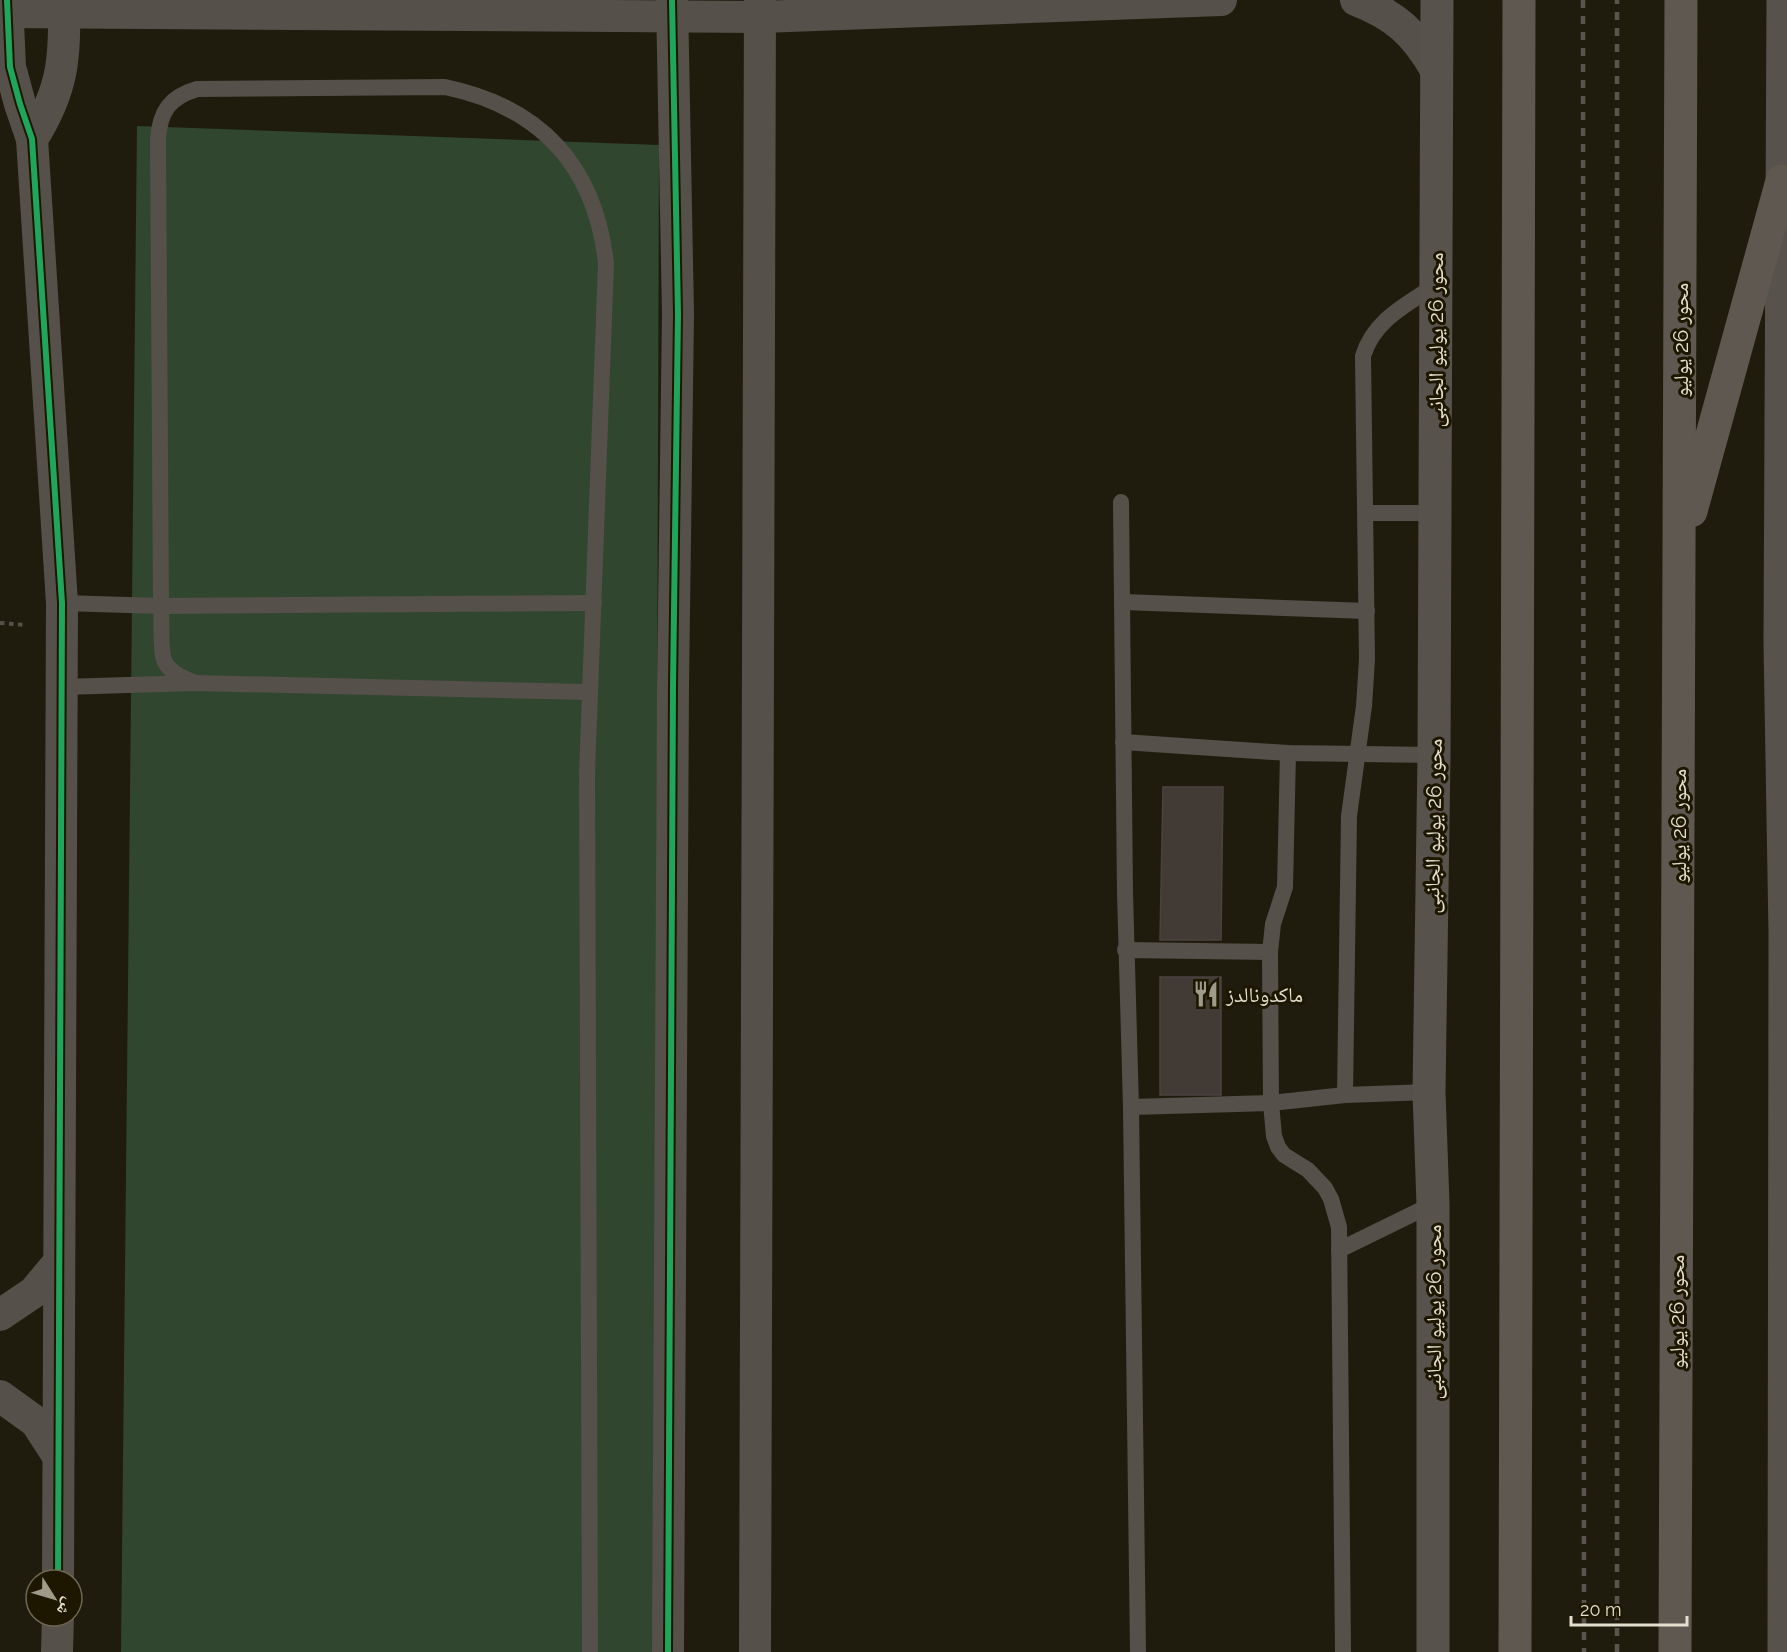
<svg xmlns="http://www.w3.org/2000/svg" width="1787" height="1652" viewBox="0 0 1787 1652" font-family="Raleway,'Noto Naskh Arabic',sans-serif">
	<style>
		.green { fill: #30462f }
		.building { fill: #413a35; stroke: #4b4340; stroke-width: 1.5 }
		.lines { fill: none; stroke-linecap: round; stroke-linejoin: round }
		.path { stroke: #55514a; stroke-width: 4; stroke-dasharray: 4.5 4.5; stroke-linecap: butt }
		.service { stroke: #55504a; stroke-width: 16 }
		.minor { stroke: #55504a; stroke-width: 32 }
		.secondary { stroke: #58524c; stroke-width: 33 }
		.trunk { stroke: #5e5850; stroke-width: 33 }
		.rail { stroke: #59554e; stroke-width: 4.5; stroke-dasharray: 8 8; stroke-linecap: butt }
		.cycleway-casing { stroke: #1e1700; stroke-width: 10 }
		.cycleway { stroke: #20a55d; stroke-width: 6 }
		.labels { text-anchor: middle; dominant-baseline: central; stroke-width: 6; stroke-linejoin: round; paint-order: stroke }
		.street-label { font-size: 21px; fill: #e3dfcf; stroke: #1e1700 }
		.poi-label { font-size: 21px; fill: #e3dfcf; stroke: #1e1700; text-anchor: start }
	</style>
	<rect width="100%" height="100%" fill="#201c0d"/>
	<!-- green -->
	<polygon class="green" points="137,126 659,145 654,1652 121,1652"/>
	<!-- building -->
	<g class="building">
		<polygon points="1163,787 1223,787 1221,940 1160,940"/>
		<rect x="1160" y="977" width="61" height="118"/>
	</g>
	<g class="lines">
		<!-- path -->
		<polyline class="path" points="0,623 26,625"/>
		<!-- service -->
		<g class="service">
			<polyline points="1121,502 1125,893 1131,1107 1138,1652"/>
			<polyline points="1367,513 1435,513"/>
			<polyline points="1123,602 1367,611"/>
			<polyline points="62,603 161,606 594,603"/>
			<path d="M195 683C184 678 169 673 164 660 160 650 162 618 161 606L158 139C160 111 170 97 197 89L445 87C541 107 595 166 606 263L587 774 590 1652"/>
			<polyline points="62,687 195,683 590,692"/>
			<polyline points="1123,742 1288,753 1434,755"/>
			<polyline points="1288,753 1285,887 1273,924 1270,952 1271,1103 1274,1136 1278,1147 1284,1155 1308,1170 1325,1188 1331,1199 1339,1227 1343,1652"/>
			<polyline points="1125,950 1270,952"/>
			<path d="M1345 1095 1349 816 1364 706 1367 659 1363 356C1374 320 1406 305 1436 285"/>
			<polyline points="1131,1107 1271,1103 1345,1095 1429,1092"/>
			<polyline points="1339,1250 1433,1204"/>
		</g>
		<!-- minor -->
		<g class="minor">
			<polyline points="7,0 10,67 20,104 32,139 62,603 58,1580"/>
			<path d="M1356 0C1395 15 1415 33 1436 70"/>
			<polyline points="0,12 760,17 1221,0"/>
			<path d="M32 139C64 89 65 57 64 0"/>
			<polyline points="0,1315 34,1292 59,1262"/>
			<polyline points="0,1396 36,1422 58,1456"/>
			<polyline points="57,1652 58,1616"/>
			<polyline points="668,1652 673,686 678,314 672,0"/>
			<polyline points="755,1652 760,0"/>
		</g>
		<!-- secondary -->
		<g class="secondary">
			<polyline points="1783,0 1780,643 1785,933 1784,1652"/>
			<polyline points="1433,1652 1433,1204 1429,1092 1434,755 1437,0"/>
		</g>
		<!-- trunk -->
		<g class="trunk">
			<polyline points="1691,511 1782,181"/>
			<polyline points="1515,1652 1519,0"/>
			<polyline points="1675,1652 1681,0"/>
		</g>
		<!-- rail -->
		<g class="rail">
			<polyline points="1583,0 1584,1652"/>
			<polyline points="1617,1652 1617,0"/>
		</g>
		<!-- cycleway casing -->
		<g class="cycleway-casing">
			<g id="cycleway">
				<polyline points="7,0 10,67 20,104 32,139 62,603 58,1580"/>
				<polyline points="668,1652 673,686 678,314 672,0"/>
			</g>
		</g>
		<!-- cycleway -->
		<use href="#cycleway" class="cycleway"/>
	</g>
	<!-- icons -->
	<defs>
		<g id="restaurant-bare" transform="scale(2.07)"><path d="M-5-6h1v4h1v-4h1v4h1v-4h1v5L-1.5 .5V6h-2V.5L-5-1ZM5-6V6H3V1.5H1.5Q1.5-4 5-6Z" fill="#9f9b8b" stroke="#1e1700" stroke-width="2.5" paint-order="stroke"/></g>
	</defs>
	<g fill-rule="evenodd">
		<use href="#restaurant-bare" x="1206" y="994"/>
	</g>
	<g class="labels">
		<!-- street labels -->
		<g class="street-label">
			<text transform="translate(1435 340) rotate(-90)">محور 26 يوليو الجانبى</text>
			<text transform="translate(1680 340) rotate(-90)">محور 26 يوليو</text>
			<text transform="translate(1433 826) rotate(-89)">محور 26 يوليو الجانبى</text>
			<text transform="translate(1678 826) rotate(-90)">محور 26 يوليو</text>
			<text transform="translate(1433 1312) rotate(-90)">محور 26 يوليو الجانبى</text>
			<text transform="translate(1676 1312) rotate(-90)">محور 26 يوليو</text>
		</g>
		<!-- poi labels -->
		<g class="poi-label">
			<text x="1226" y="994">ماكدونالدز</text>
		</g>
	</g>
	<!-- north arrow -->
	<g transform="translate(54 1598) rotate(127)"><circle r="28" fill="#1e1700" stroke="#6d6753" stroke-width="1.5"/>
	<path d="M0-4.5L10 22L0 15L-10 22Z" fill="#9f9b8b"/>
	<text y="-9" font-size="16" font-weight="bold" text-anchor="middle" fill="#e3dfcf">ش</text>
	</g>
	<!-- scale -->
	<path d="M1571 1616v9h116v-9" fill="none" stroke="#e3dfcf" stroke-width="3"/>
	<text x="1580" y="1616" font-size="18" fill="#e3dfcf" stroke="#1e1700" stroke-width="4.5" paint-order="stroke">20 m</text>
</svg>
